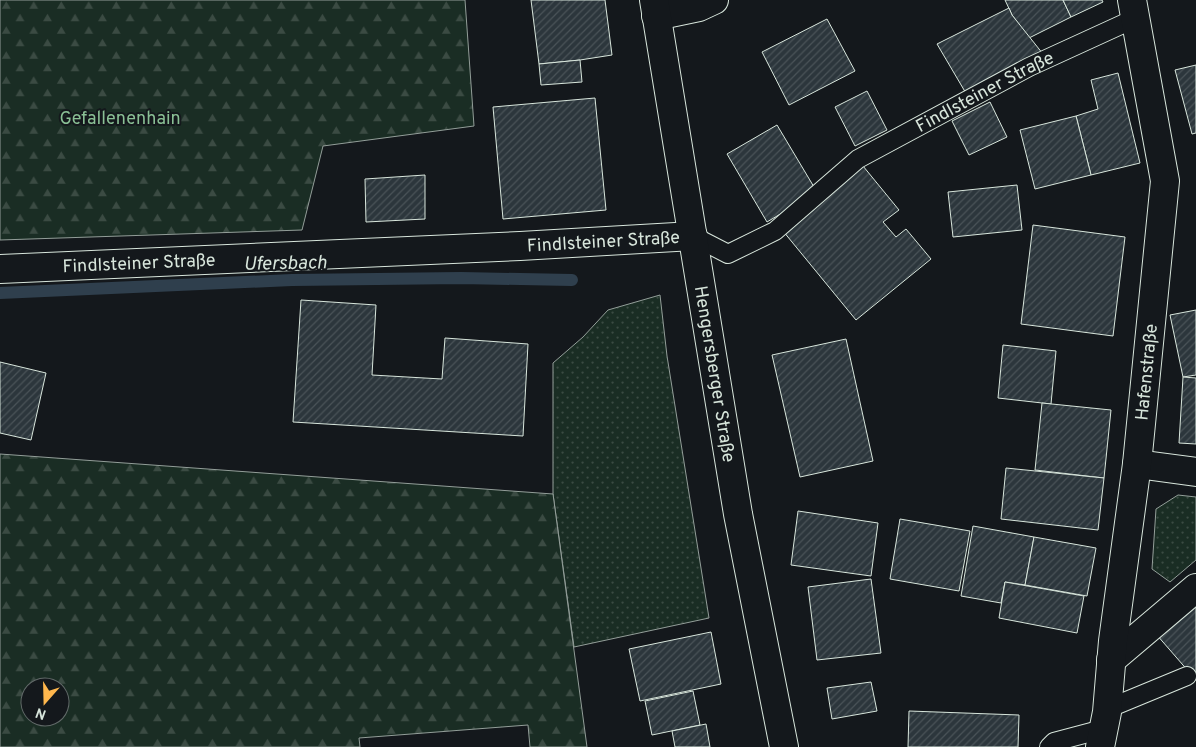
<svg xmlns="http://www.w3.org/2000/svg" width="1196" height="747" font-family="Overpass,sans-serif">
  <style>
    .grass { fill: url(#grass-dots); stroke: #939e99 }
    .forest { fill: url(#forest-firs); stroke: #939e99; fill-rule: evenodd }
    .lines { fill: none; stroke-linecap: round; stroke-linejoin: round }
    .stream { stroke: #2f3f4d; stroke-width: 12 }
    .building { fill: url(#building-hatch); stroke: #d8e6dc }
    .service-casing { stroke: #d8e6dc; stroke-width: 20 }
    .minor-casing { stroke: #d8e6dc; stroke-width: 30 }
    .secondary-casing { stroke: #d8e6dc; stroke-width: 30 }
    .service { stroke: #14181c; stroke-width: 18 }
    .minor { stroke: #14181c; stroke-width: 28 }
    .secondary { stroke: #14181c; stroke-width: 28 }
    .labels { text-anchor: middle; stroke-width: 4; stroke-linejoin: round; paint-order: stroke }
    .street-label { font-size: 18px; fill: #d8e6dc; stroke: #14181c }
    .park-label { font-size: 18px; fill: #8ac095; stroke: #14181c }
    .water-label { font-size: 19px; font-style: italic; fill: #d8e6dc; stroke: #14181c }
  </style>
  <defs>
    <pattern id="grass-dots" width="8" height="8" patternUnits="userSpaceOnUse" patternTransform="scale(1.25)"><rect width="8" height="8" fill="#1a2d24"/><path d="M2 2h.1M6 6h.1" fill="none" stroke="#3b4b43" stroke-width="1.8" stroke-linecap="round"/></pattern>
    <pattern id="forest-firs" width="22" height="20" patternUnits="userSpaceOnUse" patternTransform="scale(1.25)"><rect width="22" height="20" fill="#1a2d24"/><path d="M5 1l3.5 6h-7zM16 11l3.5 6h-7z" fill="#3b4b43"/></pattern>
    <pattern id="building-hatch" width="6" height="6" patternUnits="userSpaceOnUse" patternTransform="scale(1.25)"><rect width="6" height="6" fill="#2c363c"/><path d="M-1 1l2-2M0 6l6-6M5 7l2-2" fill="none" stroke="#4a5358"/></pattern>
  </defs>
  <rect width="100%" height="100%" fill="#14181c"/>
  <g class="grass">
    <path d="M660,295L667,356L709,618L574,647L553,494V363L583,337L608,310Z"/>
    <path d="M1178,495L1196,497V560L1170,582L1152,569L1156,509Z"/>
  </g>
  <g class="forest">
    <path d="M0,0H465L474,126L323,146L302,230L0,240Z"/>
    <path d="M0,454L553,494L587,747H530L528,725L359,738L360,747H0ZM30,687H60V717H30Z"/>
  </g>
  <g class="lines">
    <path class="stream" d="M0,293L292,280L461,278L572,280"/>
  </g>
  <g class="building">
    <path d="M531,0H605L612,55L580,60L539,64Z"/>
    <path d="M1005,0H1063L1071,17L1029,38L1012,15Z"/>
    <path d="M1063,0H1102L1103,2L1071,17Z"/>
    <path d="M1009,8L1012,15L1043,54L967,95L937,44Z"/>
    <path d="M827,19L855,71L789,105L762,52Z"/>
    <path d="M580,60L582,82L541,85L539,64Z"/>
    <path d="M1196,65V133L1192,134L1175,70Z"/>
    <path d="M1118,73L1140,163L1091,175L1076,116L1098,109L1091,80Z"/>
    <path d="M867,91L887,130L855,146L835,107Z"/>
    <path d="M595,98L606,210L503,219L493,107Z"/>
    <path d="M990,102L1007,137L969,155L952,121Z"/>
    <path d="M1076,116L1091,175L1035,189L1020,130Z"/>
    <path d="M777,125L817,192L767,222L727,154Z"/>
    <path d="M863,166L899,210L883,222L896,237L906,229L931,259L856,320L783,231Z"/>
    <path d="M425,175V219L366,222L365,179Z"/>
    <path d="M1017,185L1022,230L953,237L948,192Z"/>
    <path d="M1033,225L1125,237L1113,336L1021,324Z"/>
    <path d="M301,300L376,305L372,375L442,379L445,338L528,344L523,436L293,422Z"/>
    <path d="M1196,310V375L1183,377L1170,315Z"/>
    <path d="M846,339L873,461L800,477L772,355Z"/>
    <path d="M1003,345L1056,351L1051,404L998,398Z"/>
    <path d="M0,362L46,373L31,440L0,433Z"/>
    <path d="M1183,377L1196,378V444L1179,443Z"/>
    <path d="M1042,403L1111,410L1104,478L1035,470Z"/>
    <path d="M1006,468L1104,478L1098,530L1001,519Z"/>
    <path d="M798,511L878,523L871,576L791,565Z"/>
    <path d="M900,519L970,531L959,591L890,579Z"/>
    <path d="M973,526L1034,537L1025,585L1005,582L1001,603L961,596Z"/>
    <path d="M1034,537L1096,548L1087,596L1025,585Z"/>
    <path d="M871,579L881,653L817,660L808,587Z"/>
    <path d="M1005,582L1084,596L1077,633L999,618Z"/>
    <path d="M1196,599V680L1156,634Z"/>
    <path d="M711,632L721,684L640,701L629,649Z"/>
    <path d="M871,682L877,711L832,719L827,688Z"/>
    <path d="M693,691L700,725L652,735L645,701Z"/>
    <path d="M909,711L1019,715L1018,747H908Z"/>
    <path d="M706,724L710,747H675L672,731Z"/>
  </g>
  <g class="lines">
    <g class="service-casing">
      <g id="service">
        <path id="s1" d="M693,236L728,254L775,231L858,159L1029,67L1136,18"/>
        <path d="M1107,709L1187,676"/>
        <path d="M1049,747L1054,742L1103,729"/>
      </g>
    </g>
    <g class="minor-casing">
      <g id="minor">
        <path d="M656,16L699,7L714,0"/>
        <path id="s2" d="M0,269L520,246L693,236"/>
        <path d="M1137,464L1196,472"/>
        <path d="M1111,660L1196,588"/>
        <path id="s3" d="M1100,747L1107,712L1113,641L1137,464L1165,181L1132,0"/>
      </g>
    </g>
    <g class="secondary-casing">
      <g id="secondary">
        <path id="s4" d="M654,0L738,514L784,747"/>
      </g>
    </g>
    <use href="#service" class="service"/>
    <use href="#minor" class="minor"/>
    <use href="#secondary" class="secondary"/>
  </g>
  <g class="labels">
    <g class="street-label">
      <text dy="6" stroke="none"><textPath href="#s1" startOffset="345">Findlsteiner Straße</textPath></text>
      <text dy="6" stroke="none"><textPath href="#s2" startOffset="604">Findlsteiner Straße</textPath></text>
      <text dy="6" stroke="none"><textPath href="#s2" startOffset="139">Findlsteiner Straße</textPath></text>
      <text dy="6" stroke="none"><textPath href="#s3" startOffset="378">Hafenstraße</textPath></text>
      <text dy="6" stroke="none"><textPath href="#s4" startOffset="379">Hengersberger Straße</textPath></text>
    </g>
    <g class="park-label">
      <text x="120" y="124">Gefallenenhain</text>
    </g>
    <g class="water-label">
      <text transform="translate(285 262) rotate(-1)" y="7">Ufersbach</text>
    </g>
  </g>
  <g transform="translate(45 702) rotate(200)"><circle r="24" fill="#14181c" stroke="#626a69"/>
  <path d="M0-4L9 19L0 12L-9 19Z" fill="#ffb74d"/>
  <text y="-8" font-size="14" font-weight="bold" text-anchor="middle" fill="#d8e6dc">N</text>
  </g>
</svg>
